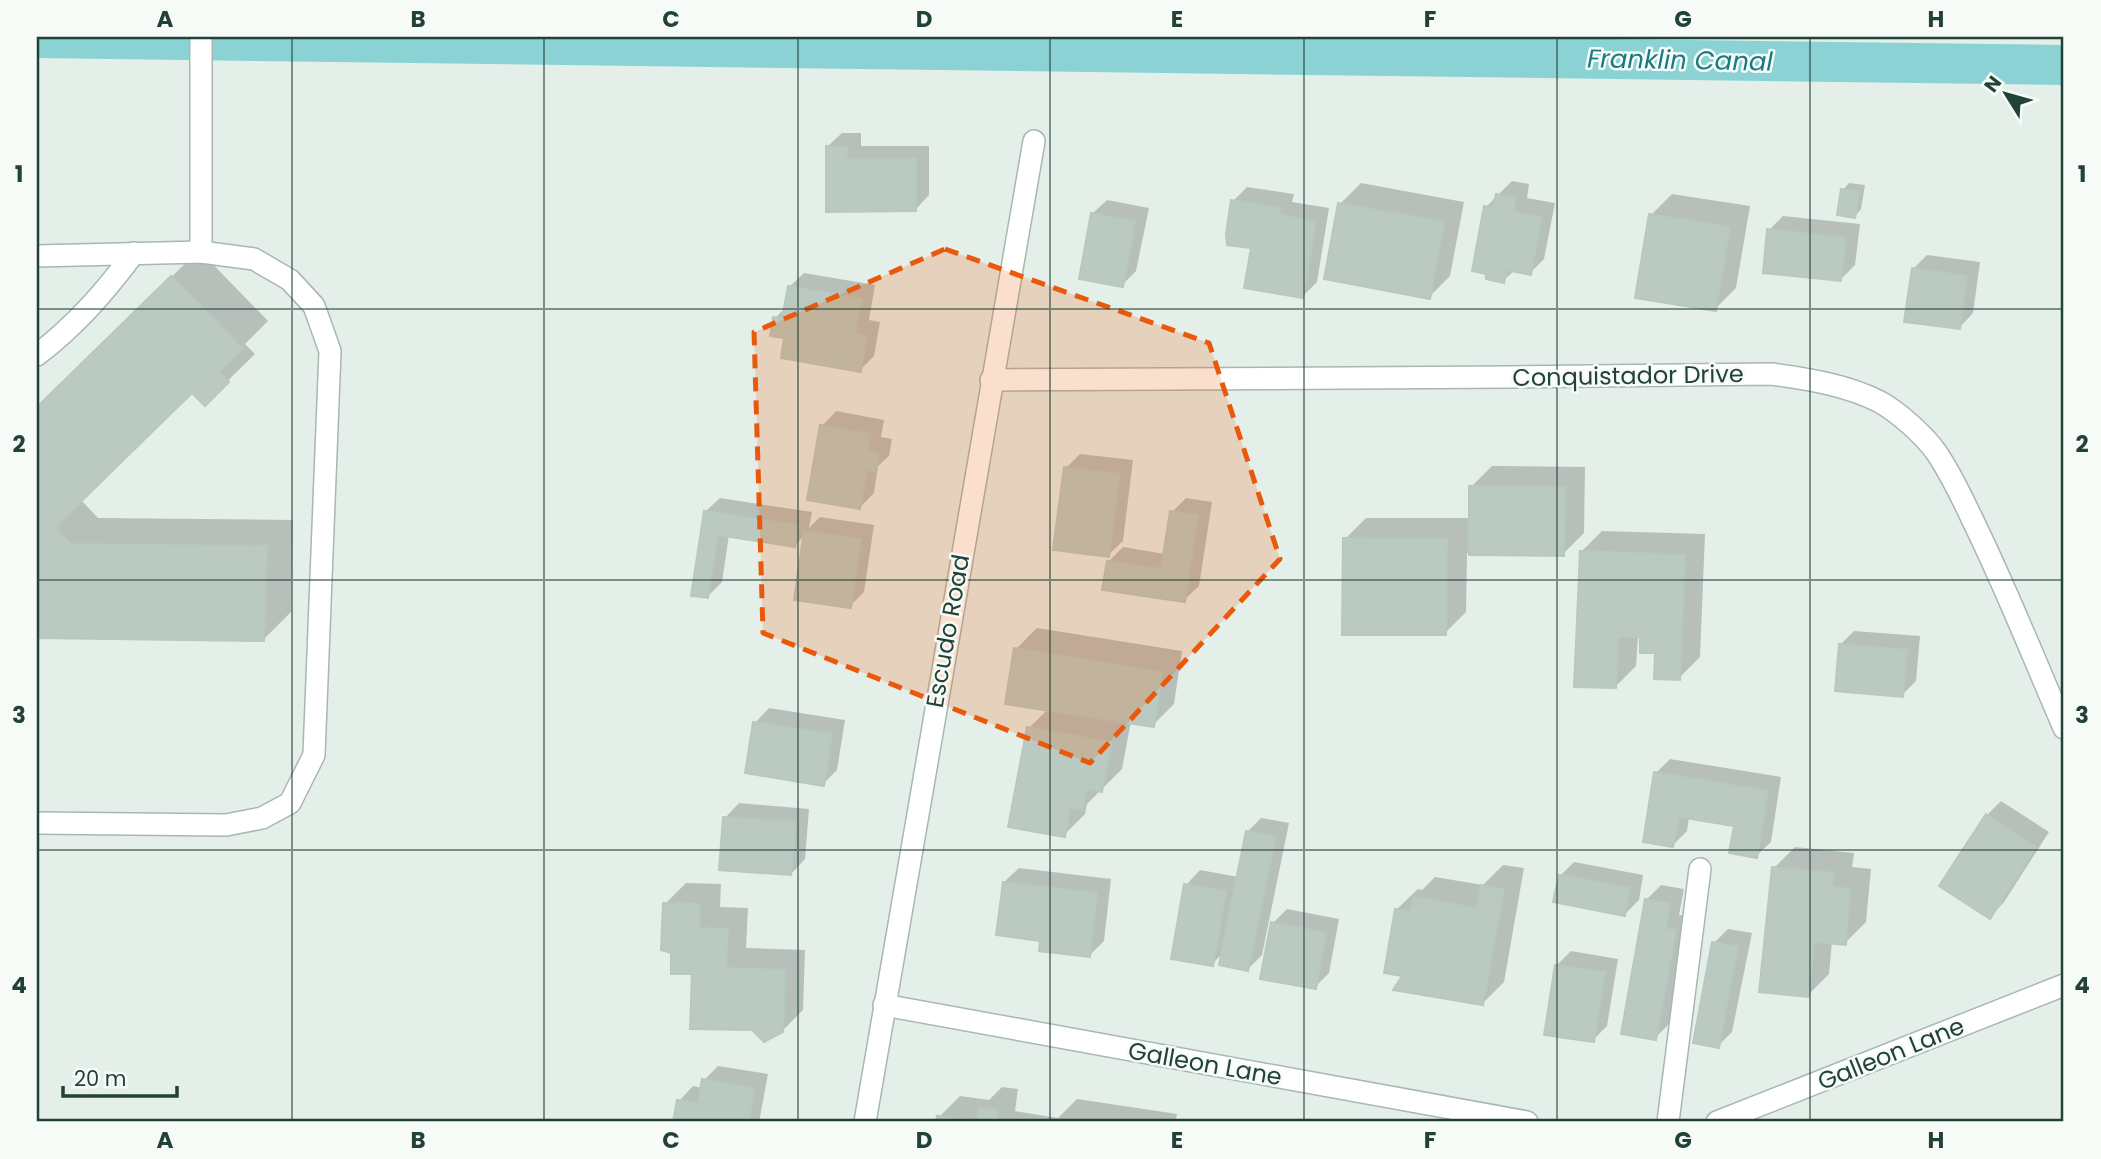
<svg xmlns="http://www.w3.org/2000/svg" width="2101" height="1159" font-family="Poppins,sans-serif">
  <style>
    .shadow { fill: #0003 }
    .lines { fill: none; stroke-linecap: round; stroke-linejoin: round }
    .canal { stroke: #8bd2d5; stroke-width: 40 }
    .building { fill: #bacac2; stroke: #b7c9bf; stroke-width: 2 }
    .minor-casing { stroke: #a7b8b0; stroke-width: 24 }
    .minor { stroke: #fff; stroke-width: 21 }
    .marked { fill: #e8590c; fill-opacity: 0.2; stroke: #e8590c; stroke-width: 5; stroke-dasharray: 14 9; stroke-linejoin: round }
    .grid { fill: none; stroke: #234236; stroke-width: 2; stroke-opacity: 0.55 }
    .labels { text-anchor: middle; stroke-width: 5; stroke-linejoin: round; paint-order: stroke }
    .street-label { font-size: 24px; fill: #234236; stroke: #f6fbf8 }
    .water-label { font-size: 26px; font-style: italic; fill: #197b81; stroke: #f6fbf8 }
    .neatline { fill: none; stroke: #234236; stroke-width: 2.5 }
    .grid-label { font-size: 23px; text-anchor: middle; font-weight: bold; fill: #234236 }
  </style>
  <rect width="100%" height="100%" fill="#e5efe9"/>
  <g class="shadow">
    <path d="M842,133H861V146H929V195L915,210L827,147Z"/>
    <path d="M1512,181L1529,184L1527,198L1555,203L1544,259L1530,273L1515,270L1503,281L1486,207Z"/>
    <path d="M1361,183L1464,202L1450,276L1429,297L1340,204Z"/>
    <path d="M1849,183L1865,185L1861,209L1855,216L1843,190Z"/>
    <path d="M1247,187L1294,194L1292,202L1329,208L1317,282L1303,296L1253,247L1233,201Z"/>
    <path d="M1672,194L1750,206L1736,288L1715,309L1651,215Z"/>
    <path d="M1107,200L1149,208L1136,271L1122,285L1092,214Z"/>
    <path d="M1783,216L1860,224L1855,265L1841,279L1769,230Z"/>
    <path d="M199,250L268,321L245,344L255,354L205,403L193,390L81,500L98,518L293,520L291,612L264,639L38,636L37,742V408Z"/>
    <path d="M1927,255L1980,262L1973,313L1959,328L1913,269Z"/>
    <path d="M804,273L875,285L869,320L880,322L874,356L860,370L786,337L775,318L786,307L789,287Z"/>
    <path d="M836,411L884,420L881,437L892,439L889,456L878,466L874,493L860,507L822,426Z"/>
    <path d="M1080,454L1133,460L1123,541L1108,555L1066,468Z"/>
    <path d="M1492,466L1585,467L1584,533L1563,554L1467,553L1466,612L1445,633L1345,539L1366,518H1471V487Z"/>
    <path d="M720,498L812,512L809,528L820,517L874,525L864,592L850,606L806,534L795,545L729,535L722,582L708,596L705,512Z"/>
    <path d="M1186,498L1212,502L1199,586L1184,600L1109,561L1123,547L1165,554L1172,512Z"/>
    <path d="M1602,531L1705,534L1700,657L1679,678L1642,636H1638L1636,666L1615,687L1581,552Z"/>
    <path d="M1037,628L1182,651L1174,704L1153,725L1131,721L1122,769L1087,804L1085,814L1064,835L1029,728L1048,709L1016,649Z"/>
    <path d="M1854,631L1920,636L1916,681L1902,695L1840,645Z"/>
    <path d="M769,708L845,720L837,770L823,784L755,723Z"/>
    <path d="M1670,759L1781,777L1771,842L1756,856L1736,825L1689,817L1687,831L1673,845L1656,773Z"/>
    <path d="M2001,801L2049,832L2004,902L1990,917L1987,815Z"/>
    <path d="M739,803L809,809L805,859L791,874L725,818Z"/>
    <path d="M1261,818L1289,823L1262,955L1248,969L1223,953L1212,964L1186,885L1200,870L1238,877L1247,832Z"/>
    <path d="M1795,847L1854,853L1852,867L1871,869L1866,922L1845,943L1832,942L1829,974L1808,995L1774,868Z"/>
    <path d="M1574,862L1643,875L1639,900L1625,914L1560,876Z"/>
    <path d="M1503,865L1524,868L1504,982L1483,1003L1405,974L1396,910L1418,889L1422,890L1435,877L1483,885Z"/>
    <path d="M1019,868L1111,879L1104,941L1089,956L1042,940L1004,882Z"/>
    <path d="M686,883L721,884L720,907L748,908L746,948L805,950L803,1010L782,1031L694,972L673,952L665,904Z"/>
    <path d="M1661,885L1684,889L1679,915L1689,916L1669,1024L1655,1038L1647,899Z"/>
    <path d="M1287,909L1339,919L1329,973L1315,987L1273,923Z"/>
    <path d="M1728,929L1752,933L1732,1032L1718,1046L1714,943Z"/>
    <path d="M1571,951L1618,959L1607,1026L1593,1040L1557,965Z"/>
    <path d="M718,1066L768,1074L759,1122H675L679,1101L693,1086L702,1088L704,1080Z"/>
    <path d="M1002,1087L1018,1089L1015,1111L1058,1118L1077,1099L1177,1114L1175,1122H938L939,1117L960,1096L989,1100Z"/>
  </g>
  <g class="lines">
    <path class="canal" d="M37,38L2064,65"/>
  </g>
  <g class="building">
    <path d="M826,146L847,147V159H916V211L826,212Z"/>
    <path d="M1841,189L1859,192L1855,218L1837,215Z"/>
    <path d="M1496,194L1516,198L1513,212L1542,217L1531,275L1507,270L1504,283L1486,279V274L1472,271L1484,206L1493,208Z"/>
    <path d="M1231,200L1280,208L1279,215L1316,221L1303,298L1244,288L1251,248L1227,245L1226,234Z"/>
    <path d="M1338,203L1444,222L1430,299L1324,279Z"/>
    <path d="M1091,213L1135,222L1123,287L1079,279Z"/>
    <path d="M1649,214L1730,227L1716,311L1635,298Z"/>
    <path d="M1767,229L1846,238L1841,281L1763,273Z"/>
    <path d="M1912,268L1967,276L1960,329L1904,322Z"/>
    <path d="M171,276L243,349L219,372L229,382L205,406L192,393L55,527L71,544L267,546L264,641L37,638V407Z"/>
    <path d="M788,286L862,299L855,334L867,336L861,372L781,358L784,338L770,336L773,317L782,319Z"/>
    <path d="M820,425L871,434L868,451L879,453L876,472L867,470L860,509L807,500Z"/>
    <path d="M1064,467L1120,474L1109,557L1053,550Z"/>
    <path d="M1469,486L1565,487L1564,556L1469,555Z"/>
    <path d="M704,511L799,525L795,547L718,535L708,598L691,596Z"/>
    <path d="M1170,511L1198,515L1185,602L1102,590L1107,561L1161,569Z"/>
    <path d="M804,531L861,539L851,608L794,600Z"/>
    <path d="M1343,538L1447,539L1446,635H1342Z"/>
    <path d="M1580,551L1685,555L1680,680L1654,679L1655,653H1640V637H1618L1616,688L1574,687Z"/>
    <path d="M1839,644L1907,650L1903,697L1835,691Z"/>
    <path d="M1014,648L1162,672L1154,727L1005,704Z"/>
    <path d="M753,722L832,734L824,786L745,773Z"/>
    <path d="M1027,727L1111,742L1102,792L1087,789L1083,810L1070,808L1065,837L1008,827Z"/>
    <path d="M1654,772L1768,791L1757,858L1729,853L1734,826L1679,817L1673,847L1643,842Z"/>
    <path d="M1986,814L2036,847L1990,919L1939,886Z"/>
    <path d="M723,817L796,822L791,875L719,870Z"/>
    <path d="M1246,831L1276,837L1248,971L1219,965Z"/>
    <path d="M1772,867L1834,873L1832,887L1850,889L1846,945L1814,942L1809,997L1759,992Z"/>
    <path d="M1559,875L1630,888L1625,916L1553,902Z"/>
    <path d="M1003,882L1097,893L1090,957L1039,951L1040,941L996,935Z"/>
    <path d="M1184,884L1226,891L1213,966L1171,959Z"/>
    <path d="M1481,885L1504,889L1483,1005L1393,990L1402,976L1384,973L1395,909L1410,912L1413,897L1476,908Z"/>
    <path d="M1645,899L1670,903L1666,929L1676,930L1656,1040L1621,1034Z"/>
    <path d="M663,903L700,904L699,928L728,929L726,968L785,970L783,1032L764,1042L752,1030L690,1029L692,974H671V953L661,950Z"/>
    <path d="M1271,922L1326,933L1316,989L1260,979Z"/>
    <path d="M1712,942L1738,947L1719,1048L1693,1043Z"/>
    <path d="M1555,965L1605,972L1594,1042L1544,1035Z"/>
    <path d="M702,1079L754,1088L749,1122H673L677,1100L698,1103Z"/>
    <path d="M979,1107L998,1110L997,1122H936L937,1116L977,1122Z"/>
  </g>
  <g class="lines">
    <g class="minor-casing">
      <g id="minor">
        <path d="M201,252V37"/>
        <path d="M37,256L201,252L254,259L290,280L314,306L330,351L314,755L290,803L262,818L226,825L37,823"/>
        <path d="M37,355C76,325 104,293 134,253"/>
        <path d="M991,380L1511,377L1772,374C1808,379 1847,385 1880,402C1898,412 1924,435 1936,452C1952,475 1964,502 1976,527C2008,593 2035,661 2064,728"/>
        <path d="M884,1005L1527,1122"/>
        <path d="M865,1122L1034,141"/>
        <path d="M1668,1122L1700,869"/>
        <path d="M1717,1122L2064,985"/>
      </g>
    </g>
    <use href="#minor" class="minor"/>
  </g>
  <path class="marked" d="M945,249L1209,343L1280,559L1090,763L763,633L754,332Z"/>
  <path class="grid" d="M292,37V1122M544,37V1122M798,37V1122M1050,37V1122M1304,37V1122M1557,37V1122M1810,37V1122M37,309H2064M37,580H2064M37,850H2064"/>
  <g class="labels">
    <g class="street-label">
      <text transform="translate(1628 376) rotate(-1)" y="8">Conquistador Drive</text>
      <text transform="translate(948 631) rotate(-80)" y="8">Escudo Road</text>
      <text transform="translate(1891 1054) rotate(-22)" y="8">Galleon Lane</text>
      <text transform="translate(1205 1064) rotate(10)" y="8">Galleon Lane</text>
    </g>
    <g class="water-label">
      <text transform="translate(1680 60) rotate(1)" y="9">Franklin Canal</text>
    </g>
  </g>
  <rect width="2101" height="1159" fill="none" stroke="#f6fbf8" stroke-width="77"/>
  <g transform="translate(2006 94) rotate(307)" stroke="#f6fbf8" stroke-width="5" paint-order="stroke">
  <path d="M0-5L12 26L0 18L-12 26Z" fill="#234236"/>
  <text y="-10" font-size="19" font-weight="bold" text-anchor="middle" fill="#234236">N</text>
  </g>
  <path d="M63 1086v10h114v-10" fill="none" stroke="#234236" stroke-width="3.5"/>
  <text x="74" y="1086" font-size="21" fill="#234236" stroke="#f6fbf8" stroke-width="5" paint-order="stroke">20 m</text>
  <rect x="38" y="38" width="2024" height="1082" class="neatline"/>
  <g class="grid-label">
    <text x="165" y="27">A</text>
    <text x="418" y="27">B</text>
    <text x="671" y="27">C</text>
    <text x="924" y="27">D</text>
    <text x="1177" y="27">E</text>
    <text x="1430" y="27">F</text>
    <text x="1683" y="27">G</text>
    <text x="1936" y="27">H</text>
    <text x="19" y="182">1</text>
    <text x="2082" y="182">1</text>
    <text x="19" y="452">2</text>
    <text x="2082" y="452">2</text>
    <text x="19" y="723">3</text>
    <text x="2082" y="723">3</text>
    <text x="19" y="993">4</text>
    <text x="2082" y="993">4</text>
    <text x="165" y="1148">A</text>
    <text x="418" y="1148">B</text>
    <text x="671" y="1148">C</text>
    <text x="924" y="1148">D</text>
    <text x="1177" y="1148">E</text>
    <text x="1430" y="1148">F</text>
    <text x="1683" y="1148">G</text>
    <text x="1936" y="1148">H</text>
  </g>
</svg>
